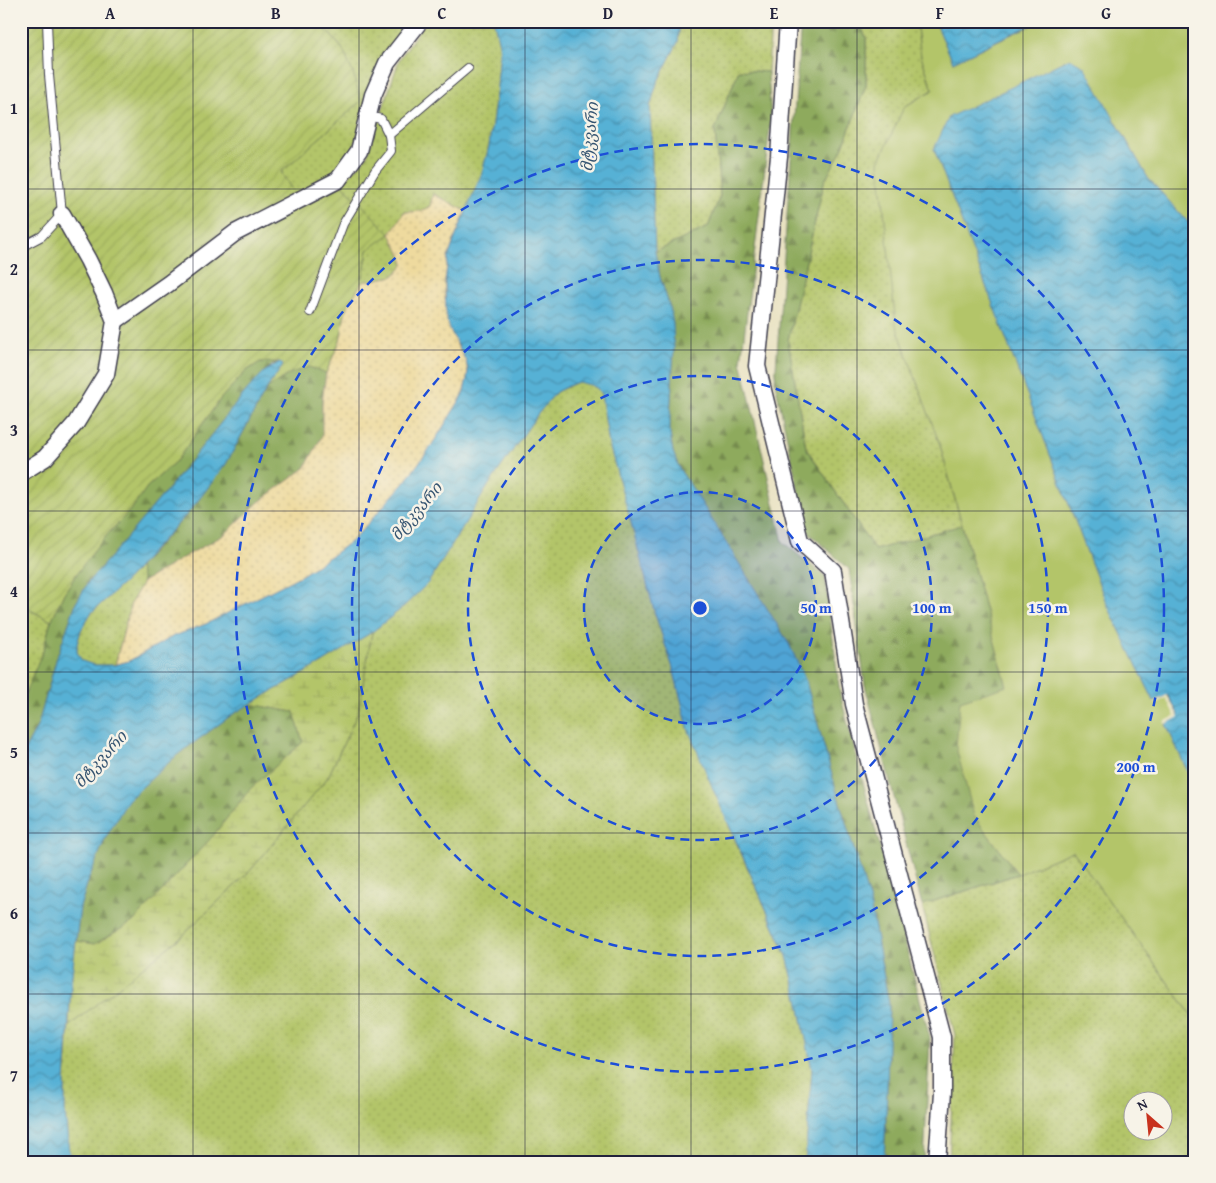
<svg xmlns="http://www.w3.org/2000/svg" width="1216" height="1183" font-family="'Gentium Book Plus','Noto Serif Georgian',serif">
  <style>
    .grass { fill: url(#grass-dots); stroke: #6a7452; fill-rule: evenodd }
    .forest { fill: url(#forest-firs); stroke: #58664c }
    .wetland { fill: url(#wetland-marsh); stroke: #6a7452 }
    .sand { fill: url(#sand-dots); stroke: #887e6c }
    .park { fill: #b3c569; stroke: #6a7452 }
    .garden { fill: url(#garden-furrows); stroke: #6a7452 }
    .water { fill: url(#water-waves); stroke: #3c6a88 }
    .pier { fill: #e9e2c1 }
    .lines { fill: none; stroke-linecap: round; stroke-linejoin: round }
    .service-casing { stroke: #403f4f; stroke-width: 10 }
    .minor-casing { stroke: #403f4f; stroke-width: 19 }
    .service { stroke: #fff; stroke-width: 8 }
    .minor { stroke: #fff; stroke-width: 16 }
    .grid { fill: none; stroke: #22223b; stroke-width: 1; stroke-opacity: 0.55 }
    .ring { fill: none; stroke: #1d4ed8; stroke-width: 2.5; stroke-dasharray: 9 6 }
    .labels { text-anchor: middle; stroke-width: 5; stroke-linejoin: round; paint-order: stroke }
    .water-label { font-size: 16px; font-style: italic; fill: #355471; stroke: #f7f3e8 }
    .centre { fill: #1d4ed8; stroke: #f7f3e8; stroke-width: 2.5 }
    .ring-label { font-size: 15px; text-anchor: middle; font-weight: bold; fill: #1d4ed8; stroke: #f7f3e8; stroke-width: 5; stroke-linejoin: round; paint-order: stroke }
    .neatline { fill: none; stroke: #22223b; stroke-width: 2 }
    .grid-label { font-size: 16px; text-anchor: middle; font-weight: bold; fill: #22223b }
  </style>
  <defs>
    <pattern id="grass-dots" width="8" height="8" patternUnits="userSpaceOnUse" patternTransform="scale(1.25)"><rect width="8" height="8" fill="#b3c569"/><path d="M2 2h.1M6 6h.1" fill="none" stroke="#9aa95c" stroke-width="1.8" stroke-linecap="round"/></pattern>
    <pattern id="forest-firs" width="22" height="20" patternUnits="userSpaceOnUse" patternTransform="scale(1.25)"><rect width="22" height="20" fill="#8eaa5d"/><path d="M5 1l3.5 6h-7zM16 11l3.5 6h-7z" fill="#748a4e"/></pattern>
    <pattern id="wetland-marsh" width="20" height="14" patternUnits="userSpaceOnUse" patternTransform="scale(1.25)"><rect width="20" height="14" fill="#b3c569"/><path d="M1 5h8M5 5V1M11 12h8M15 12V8" fill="none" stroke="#9aa95c"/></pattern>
    <pattern id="sand-dots" width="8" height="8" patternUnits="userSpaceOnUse" patternTransform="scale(1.25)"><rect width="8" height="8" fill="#eeda9e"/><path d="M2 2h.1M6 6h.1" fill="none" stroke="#ccbb89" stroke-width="1.8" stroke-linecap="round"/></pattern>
    <pattern id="garden-furrows" width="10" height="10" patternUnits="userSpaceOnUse" patternTransform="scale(1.25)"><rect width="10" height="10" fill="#b3c569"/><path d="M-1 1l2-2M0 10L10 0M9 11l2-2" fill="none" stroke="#9aa95c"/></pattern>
    <pattern id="water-waves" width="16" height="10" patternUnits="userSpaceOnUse" patternTransform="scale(1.25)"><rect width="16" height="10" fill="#57b1d5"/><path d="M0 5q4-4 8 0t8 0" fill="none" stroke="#4890ae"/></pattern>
  </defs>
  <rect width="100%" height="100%" fill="#f7f3e8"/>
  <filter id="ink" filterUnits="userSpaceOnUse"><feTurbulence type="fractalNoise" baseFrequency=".02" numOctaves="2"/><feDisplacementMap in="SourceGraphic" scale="10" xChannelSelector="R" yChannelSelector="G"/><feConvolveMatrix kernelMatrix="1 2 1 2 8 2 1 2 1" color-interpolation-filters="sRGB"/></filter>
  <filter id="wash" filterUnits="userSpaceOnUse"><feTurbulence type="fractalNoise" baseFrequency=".0096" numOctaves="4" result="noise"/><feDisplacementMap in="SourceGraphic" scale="20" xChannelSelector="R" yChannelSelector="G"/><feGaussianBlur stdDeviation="1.12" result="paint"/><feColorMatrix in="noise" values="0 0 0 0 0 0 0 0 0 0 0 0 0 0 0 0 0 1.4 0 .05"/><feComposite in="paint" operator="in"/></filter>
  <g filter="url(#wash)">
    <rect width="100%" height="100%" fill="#e9e2c1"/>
    <g class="grass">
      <path d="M318,21H415L386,57L372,77L355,145L332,178L296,197L281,172L361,101L342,48Z"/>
      <path d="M425,21H494L500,49L499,62L497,87L489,146L482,173L466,211L433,194L430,206L422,211L404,212L401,255L404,264L394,276L362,282L368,250L342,184L367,156L399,60Z"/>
      <path d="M680,21H771L768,72L739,70L715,130L720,196L708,227L655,252L650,107L657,83L678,42Z"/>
      <path d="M859,21H916L921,56L933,90L904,107L940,445L962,525L875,550L806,448L788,340L824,182L842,149L866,85V38Z"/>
      <path d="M578,382C588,384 595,385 601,394L609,444L633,530L655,614L673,668L689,731L735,840L787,956L798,999L812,1069L805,1162H70L65,1113V1082L69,1026L182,936L250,871L328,777L358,712L372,632L401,609L428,583L488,486L537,415L556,392Z"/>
      <path d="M139,567L143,582L131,603L115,665H94L82,661L77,652V644L81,630L91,613L128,579Z"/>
      <path d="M21,605L51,621L43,651L21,703Z"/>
      <path d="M1073,851L1195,1020V1162H949L955,1035L922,905L1018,874ZM1134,1100H1164V1130H1134Z"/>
    </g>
    <g class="forest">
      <path d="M801,21H859L866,38V85L842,149L824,182L788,340L806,448L875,550L962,525L1007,686L974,816L1018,874L922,905L865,685L849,569L807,531L775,382Z"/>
      <path d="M739,70L768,72L771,119L741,361L783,542L825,577L840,694L930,1038L924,1162H884L887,1090L889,1004L870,902L839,800L806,682L789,644L691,486L680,470L673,452L670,434V417L674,348L670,308L660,277L655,252L708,227L720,196L715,130Z"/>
      <path d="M260,362L278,363L272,365L247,390L169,488L112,555L89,581L76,603L57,657L38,725L21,757V703L43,651L51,621L64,593L83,565L106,536L133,507L147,487L177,460L221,398L246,371Z"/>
      <path d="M309,367L326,373L322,402L323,436L305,468L259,502L224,535L184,557L143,582L139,567L190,511L226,464L267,388L291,373Z"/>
      <path d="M250,704L294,712L303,742L250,789L212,837L133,922L95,944L76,941L80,907L89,878L105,839L128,799L177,755L233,714Z"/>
    </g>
    <path class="wetland" d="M372,632L358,712L328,777L250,871L182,936L69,1026L71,983L76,941L95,944L133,922L212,837L250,789L303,742L294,712L250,704L322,663Z"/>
    <path class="sand" d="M433,194L466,211L455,238L448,258L445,282V299L457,345L466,361L468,371L467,379L463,395L457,405L430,448L404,483L354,539L334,554L302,575L228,613L206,624L172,637L129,661L115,665L131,603L143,582L184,557L224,535L259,502L305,468L322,436V402L326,373L340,340L346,308L362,282L394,276L404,264L401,255L390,234L404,212L422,211L430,206Z"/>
    <path class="park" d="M916,21H935L953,62L1001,39L1041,21H1195V230L1148,178L1119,127L1070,58L1018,84L934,149L1106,602L1154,701L1167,694L1179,717L1166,724L1195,788V1020L1073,851L1018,874L974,816L956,747L960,701L1007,686L940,445L896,325L879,162L904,107L933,90L921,56Z"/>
    <path class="garden" d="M21,21H318L342,48L353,73L361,101L281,172L299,201L338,180L390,234L368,250L362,282L346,308L340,340L326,373L309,367L291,373L267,388L282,367L280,362H260L246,371L221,398L177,460L147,487L133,507L106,536L83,565L64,593L51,621L21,605V276L24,246L21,245Z"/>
    <g class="water">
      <path d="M494,21H680L678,42L657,83L650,107L655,252L660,277L670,308L673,323L674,348L670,417V434L673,452L680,470L691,486L789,644L806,682L839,800L870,902L889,1004L887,1090L884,1162H805L812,1069L798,999L787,956L713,789L689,731L673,668L655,614L633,530L609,444L601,394L597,388L591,385L578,382L568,386L556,392L537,415L488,486L428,583L401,609L372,632L322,663L283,685L233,714L177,755L128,800L105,839L89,878L80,907L71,983L65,1082V1113L70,1162H21V757L38,725L57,657L76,603L89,581L112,555L169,488L247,390L264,372L278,363L280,362L283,365L282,367L267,388L226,464L190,511L154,549L128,579L91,613L81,630L77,644V652L82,661L94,665H115L129,661L172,637L206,624L302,575L334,554L354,539L404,483L430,448L457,405L463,395L467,379L468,371L466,361L449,328L446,316L445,282L448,258L455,238L482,173L489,146L497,87L499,62L500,49Z"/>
      <path d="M935,21H1041L1000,39L953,62Z"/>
      <path d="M1070,58L1084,66L1148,178L1195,230V788L1166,724L1179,716L1168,695L1154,701L1106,602L934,149L949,117L1018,84Z"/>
    </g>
    <path class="pier" d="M1167,695L1179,717L1166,724L1164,722L1175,716L1166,698L1155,704L1154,702Z"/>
  </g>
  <g filter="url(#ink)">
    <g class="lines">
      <g class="service-casing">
        <g id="service">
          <path d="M389,135L468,68"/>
          <path d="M21,247L42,236L62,214L49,75L47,21"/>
          <path d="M310,312L343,224L375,171L391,151L389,135L381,119L368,116"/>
        </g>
      </g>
      <g class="minor-casing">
        <g id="minor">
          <path d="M788,21L779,157L757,366L800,541L833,571L854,704L942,1037V1093L937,1162"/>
          <path d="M115,321L168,284L235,233L338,180L359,151L373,95L387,63L420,21"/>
          <path d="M21,473L45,458L76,423L106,374L115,321L104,293L88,260L62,214"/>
        </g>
      </g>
      <use href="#service" class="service"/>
      <use href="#minor" class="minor"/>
    </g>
  </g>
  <path class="grid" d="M193,21V1162M359,21V1162M525,21V1162M691,21V1162M857,21V1162M1023,21V1162M21,189H1195M21,350H1195M21,511H1195M21,672H1195M21,833H1195M21,994H1195"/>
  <circle cx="700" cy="608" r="116" fill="#1d4ed8" fill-opacity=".12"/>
  <g class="ring">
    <circle cx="700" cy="608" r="116"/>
    <circle cx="700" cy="608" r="232"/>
    <circle cx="700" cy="608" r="348"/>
    <circle cx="700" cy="608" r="464"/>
  </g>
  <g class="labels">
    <g class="water-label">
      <text transform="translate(589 137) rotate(-85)" y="6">მტკვარი</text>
      <text transform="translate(416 511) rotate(-50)" y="6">მტკვარი</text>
      <text transform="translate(100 759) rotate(-48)" y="6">მტკვარი</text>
    </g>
  </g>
  <circle cx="700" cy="608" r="8" class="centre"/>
  <g class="ring-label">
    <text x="816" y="613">50 m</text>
    <text x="932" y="613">100 m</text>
    <text x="1048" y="613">150 m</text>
    <text x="1136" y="772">200 m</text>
  </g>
  <rect width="1216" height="1183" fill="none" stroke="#f7f3e8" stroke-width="55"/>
  <g transform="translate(1148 1116) rotate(333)"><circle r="24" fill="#f7f3e8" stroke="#a29fa3"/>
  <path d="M0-4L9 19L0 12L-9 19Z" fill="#c8321e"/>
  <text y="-8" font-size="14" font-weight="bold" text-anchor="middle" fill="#22223b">N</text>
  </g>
  <rect x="28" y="28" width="1160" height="1128" class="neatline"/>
  <g class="grid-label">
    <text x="110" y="19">A</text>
    <text x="276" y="19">B</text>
    <text x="442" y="19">C</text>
    <text x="608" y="19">D</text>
    <text x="774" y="19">E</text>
    <text x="940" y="19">F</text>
    <text x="1106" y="19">G</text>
    <text x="14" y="114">1</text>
    <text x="14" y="275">2</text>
    <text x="14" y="436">3</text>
    <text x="14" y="597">4</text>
    <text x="14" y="758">5</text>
    <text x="14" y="919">6</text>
    <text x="14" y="1081">7</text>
  </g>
</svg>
